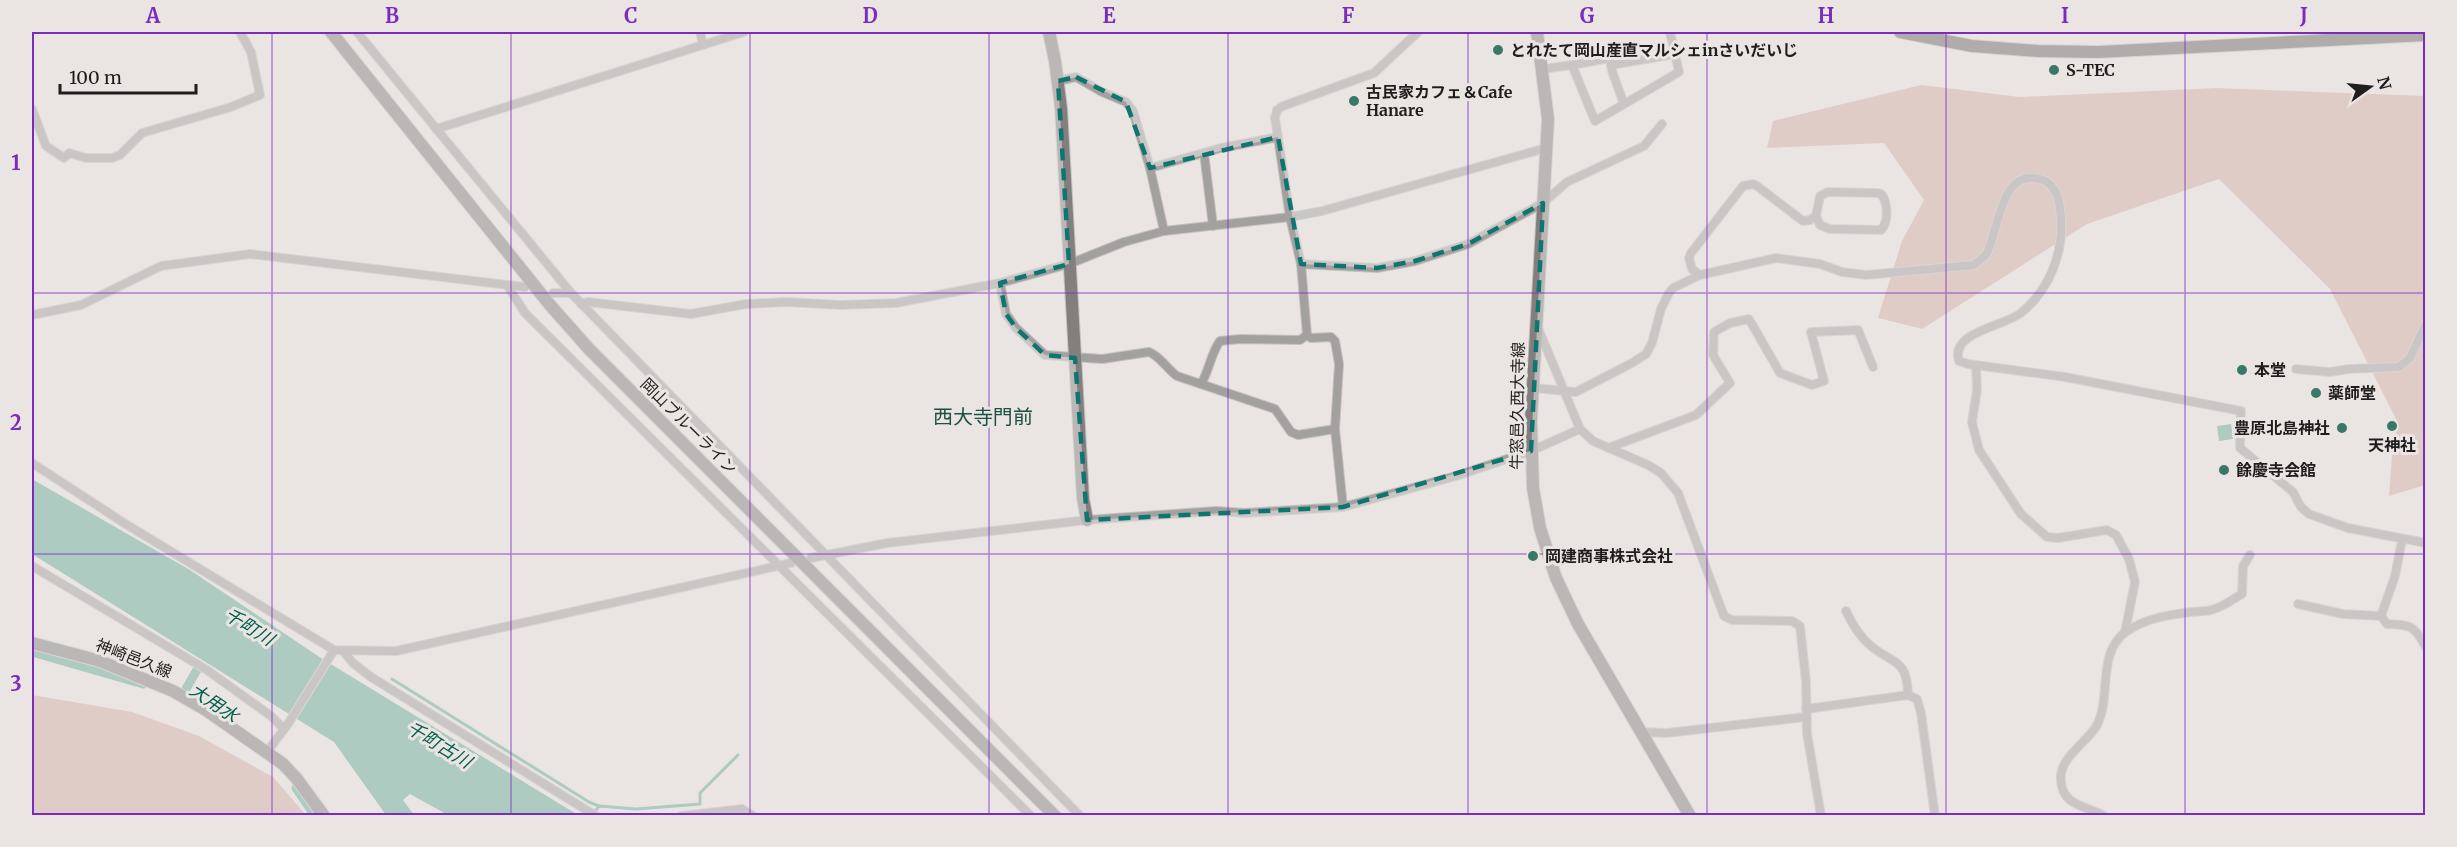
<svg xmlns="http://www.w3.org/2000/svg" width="2457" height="847" font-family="Merriweather,'Noto Sans JP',serif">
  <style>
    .green { fill: #d4aea3 }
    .water { fill: #66aa97 }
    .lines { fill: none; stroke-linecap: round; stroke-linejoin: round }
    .stream { stroke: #66aa97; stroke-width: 3 }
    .canal { stroke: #66aa97; stroke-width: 9 }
    .street-casing { stroke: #c5c1bf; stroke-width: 10 }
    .secondary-casing { stroke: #c5c1bf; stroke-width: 14 }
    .primary-casing { stroke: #c5c1bf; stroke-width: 14 }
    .street { stroke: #a3a1a0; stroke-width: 8 }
    .secondary { stroke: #827f7e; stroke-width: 12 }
    .primary { stroke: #6b6766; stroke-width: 12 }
    .marked { fill: none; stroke: #0f766e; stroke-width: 4.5; stroke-dasharray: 12 8; stroke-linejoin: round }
    .grid { fill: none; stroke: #7b2cbf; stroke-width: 1.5; stroke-opacity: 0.55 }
    .poi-dot { fill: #377868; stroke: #eae5e3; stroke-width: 2 }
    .labels { text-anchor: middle; stroke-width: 6; stroke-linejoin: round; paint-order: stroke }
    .poi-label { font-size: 16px; font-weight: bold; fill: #1f1d1d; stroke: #eae5e3; text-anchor: start }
    .street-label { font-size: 16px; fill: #1f1d1d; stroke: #eae5e3 }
    .water-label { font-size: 18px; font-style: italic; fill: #00604e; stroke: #eae5e3 }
    .quarter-label { font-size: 20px; fill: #1b5043; stroke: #eae5e3 }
    .neatline { fill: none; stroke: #7b2cbf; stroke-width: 2 }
    .grid-label { font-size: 20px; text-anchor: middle; font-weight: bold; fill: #7b2cbf }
  </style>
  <rect width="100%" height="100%" fill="#eae5e3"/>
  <g class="green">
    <path d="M1921,85L2020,97L2217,88L2425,96V485L2389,496L2392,455L2398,423L2330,289L2219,179L2087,224L1922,329L1878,318L1902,241L1924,200L1884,143L1767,148L1773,121Z"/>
    <path d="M32,695L132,712L199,736L273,777L306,815H32Z"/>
  </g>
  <g class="water">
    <path d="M2231,424L2233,439L2219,441L2217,426Z"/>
    <path d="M32,479L190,570L321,658L578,815H448L410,794L403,800L414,815H386L334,742L32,554Z"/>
  </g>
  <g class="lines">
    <g class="stream">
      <path d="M392,679L589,802L599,806"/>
      <path d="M595,812L599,806L636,809L700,804V793L738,755"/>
    </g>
    <g class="canal">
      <path d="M32,652L143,684"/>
      <path d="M186,689L198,668"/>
      <path d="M296,788L315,816"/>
    </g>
    <g class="street-casing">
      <g id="street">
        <path d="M357,32L571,293L1080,816"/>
        <path d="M700,32L703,45"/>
        <path d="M1572,65L1610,58L1612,71L1624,104"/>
        <path d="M1611,65L1675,54"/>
        <path d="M1543,69L1572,65L1595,121L1679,72L1670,32"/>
        <path d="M1058,81L1076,77L1102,92L1126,102L1133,111L1150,168L1164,231"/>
        <path d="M32,109L46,146L64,158L69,153L86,158H112L120,155L142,133L231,107L260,95L251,52L240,32"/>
        <path d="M436,129L744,32"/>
        <path d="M1204,153L1213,226"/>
        <path d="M1150,168L1221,148L1278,137"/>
        <path d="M1301,264L1377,268L1415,261L1468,244L1543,203L1567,182L1644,146L1662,124"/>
        <path d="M1700,275L1692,269L1689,258L1691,253L1743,186L1753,184L1757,186L1803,221L1810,220L1816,216L1820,225L1830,229L1881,230C1889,222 1888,202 1881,194L1877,193L1828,192L1820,196L1816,216"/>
        <path d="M1000,283L1006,314L1016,328L1045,355L1102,359L1149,352C1160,356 1167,369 1177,376L1275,409L1291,432L1298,435L1335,429"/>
        <path d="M507,285L525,313L1031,816"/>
        <path d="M553,293H571"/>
        <path d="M581,304L588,302L691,314L746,304L787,302L841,305L896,303L1000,283L1069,264L1124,242L1164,231L1290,217L1322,211L1546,148"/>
        <path d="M32,315L81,305L161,266L250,254L525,287"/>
        <path d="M1538,328L1580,429L1593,441L1648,465L1661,473L1678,493L1724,616L1732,620L1792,621L1800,626L1806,682L1807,733L1821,816"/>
        <path d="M1976,365L1977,390L1972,422L1979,450L2021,514L2047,537L2058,538L2107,530L2116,535L2129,559L2135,582L2125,632"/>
        <path d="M2296,369L2330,372L2348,369L2399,367L2410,358L2426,324"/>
        <path d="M1201,384C1210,369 1210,355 1220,341L1240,339L1300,340L1307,335"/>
        <path d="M1533,388L1576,392L1632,363L1646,354L1652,343L1661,309L1669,293L1673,288L1700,275L1776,258L1820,264L1842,272L1866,275L1974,265C1978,261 1984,258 1987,253C1997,233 2001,178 2030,178C2036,178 2042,179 2047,182C2059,191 2060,205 2061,219C2063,255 2049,290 2021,313C2005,326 1949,332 1959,361L1968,364L2065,377L2241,411L2240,448L2293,492L2301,507L2309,514L2348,528L2426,543"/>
        <path d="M1608,448L1696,415L1730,383L1713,355L1714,332L1730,323L1749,319L1780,373L1812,385L1824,381L1811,332L1858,330L1873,367"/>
        <path d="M32,463L124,523L334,650L396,651L791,563"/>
        <path d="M1343,507L1335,429L1339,364L1335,341L1331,337L1311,338L1307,335L1301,264L1290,217L1275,118L1277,110L1283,106L1374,73L1418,32"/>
        <path d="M811,558L887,543L1087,520L1216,511L1245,513L1343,507L1456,476L1531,451L1580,429"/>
        <path d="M32,566L207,670L271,716L284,729"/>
        <path d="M2298,604L2343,614L2381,616L2395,576L2402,540"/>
        <path d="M2381,616L2387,624C2411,625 2414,625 2426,647"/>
        <path d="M343,651L353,663L371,677L596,816"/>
        <path d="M1908,695L1917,699L1921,713L1935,816"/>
        <path d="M1806,709L1908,695C1907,658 1894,665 1871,646C1860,637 1852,624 1846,611"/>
        <path d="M1641,732L1667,733L1805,717"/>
        <path d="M266,753L288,724L334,650"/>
        <path d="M681,816L742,809L753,816"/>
        <path d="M2104,816C2086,805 2063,807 2061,781C2058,758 2087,743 2097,725C2112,696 2096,652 2127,631C2147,618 2168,615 2191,612C2198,611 2207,612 2214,609C2224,606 2233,599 2242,594L2243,566L2250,555"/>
      </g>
    </g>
    <g class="secondary-casing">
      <g id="secondary">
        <path d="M331,32L550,305L589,349L1055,816"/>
        <path d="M1049,32L1055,61L1061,108L1083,499L1087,520"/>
        <path d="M1537,32L1548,119L1531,421L1533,488L1540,528L1556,578L1578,624L1690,816"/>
        <path d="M32,643L100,661L173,691L206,710L283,764L297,779L324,816"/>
      </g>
    </g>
    <g class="primary-casing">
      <path id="primary" d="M1900,32L1972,46L2038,51L2098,52L2426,35"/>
    </g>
    <use href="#street" class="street"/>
    <use href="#secondary" class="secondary"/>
    <use href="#primary" class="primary"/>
  </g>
  <path d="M0 0H2457V847H0ZM1076,77L1126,102L1150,168L1278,137L1301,264L1377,268L1415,261L1468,244L1543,203L1531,451L1343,507L1087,520L1075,358L1045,355L1016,328L1006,314L1000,283L1069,264L1058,81Z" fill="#eae5e3" fill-opacity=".55" fill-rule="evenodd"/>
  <path class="marked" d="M1076,77L1126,102L1150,168L1278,137L1301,264L1377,268L1415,261L1468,244L1543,203L1531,451L1343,507L1087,520L1075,358L1045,355L1016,328L1006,314L1000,283L1069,264L1058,81Z"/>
  <path class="grid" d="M272,32V816M511,32V816M750,32V816M989,32V816M1228,32V816M1468,32V816M1707,32V816M1946,32V816M2185,32V816M32,293H2426M32,554H2426"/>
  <g class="poi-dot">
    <circle cx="1498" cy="50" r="6"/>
    <circle cx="2054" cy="70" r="6"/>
    <circle cx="1354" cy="101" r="6"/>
    <circle cx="2242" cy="370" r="6"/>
    <circle cx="2316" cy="393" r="6"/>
    <circle cx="2392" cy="426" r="6"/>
    <circle cx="2342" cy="428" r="6"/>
    <circle cx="2224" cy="470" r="6"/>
    <circle cx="1533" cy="556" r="6"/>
  </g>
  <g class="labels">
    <g class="poi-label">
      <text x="1510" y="56">とれたて岡山産直マルシェinさいだいじ</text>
      <text x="2066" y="76">S-TEC</text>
      <text x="1366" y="98">古民家カフェ＆Cafe<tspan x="1366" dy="18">Hanare</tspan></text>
      <text x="2254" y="376">本堂</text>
      <text x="2328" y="399">薬師堂</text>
      <text x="2330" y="434" text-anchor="end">豊原北島神社</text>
      <text x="2392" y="451" text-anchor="middle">天神社</text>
      <text x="2236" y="476">餘慶寺会館</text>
      <text x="1545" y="562">岡建商事株式会社</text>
    </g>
    <g class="street-label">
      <text transform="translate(1517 406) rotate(-89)" y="6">牛窓邑久西大寺線</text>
      <text transform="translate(689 426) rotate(45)" y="6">岡山ブルーライン</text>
      <text transform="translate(134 658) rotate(21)" y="6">神崎邑久線</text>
    </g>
    <g class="water-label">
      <text transform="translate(249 627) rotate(32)" y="6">千町川</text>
      <text transform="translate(214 703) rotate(34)" y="6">大用水</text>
      <text transform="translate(439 745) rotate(31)" y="6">千町古川</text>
    </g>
    <g class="quarter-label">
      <text x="983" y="424">西大寺門前</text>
    </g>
  </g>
  <rect width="2457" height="847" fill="none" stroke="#eae5e3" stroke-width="66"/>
  <g transform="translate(2370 87) rotate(75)" stroke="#eae5e3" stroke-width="4.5" paint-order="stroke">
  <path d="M0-4.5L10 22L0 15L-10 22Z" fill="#1f1d1d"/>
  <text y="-9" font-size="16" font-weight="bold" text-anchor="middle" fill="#1f1d1d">N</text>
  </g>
  <path d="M60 84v9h136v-9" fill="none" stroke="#1f1d1d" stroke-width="3"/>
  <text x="69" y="84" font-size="18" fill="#1f1d1d" stroke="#eae5e3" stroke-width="4.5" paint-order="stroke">100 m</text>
  <rect x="33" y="33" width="2391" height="781" class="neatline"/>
  <g class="grid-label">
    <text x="153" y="23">A</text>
    <text x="392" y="23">B</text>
    <text x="631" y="23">C</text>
    <text x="870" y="23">D</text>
    <text x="1109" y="23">E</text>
    <text x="1348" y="23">F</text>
    <text x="1587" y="23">G</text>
    <text x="1826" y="23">H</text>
    <text x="2065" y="23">I</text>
    <text x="2304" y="23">J</text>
    <text x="16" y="170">1</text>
    <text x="16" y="430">2</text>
    <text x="16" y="691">3</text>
  </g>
</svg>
